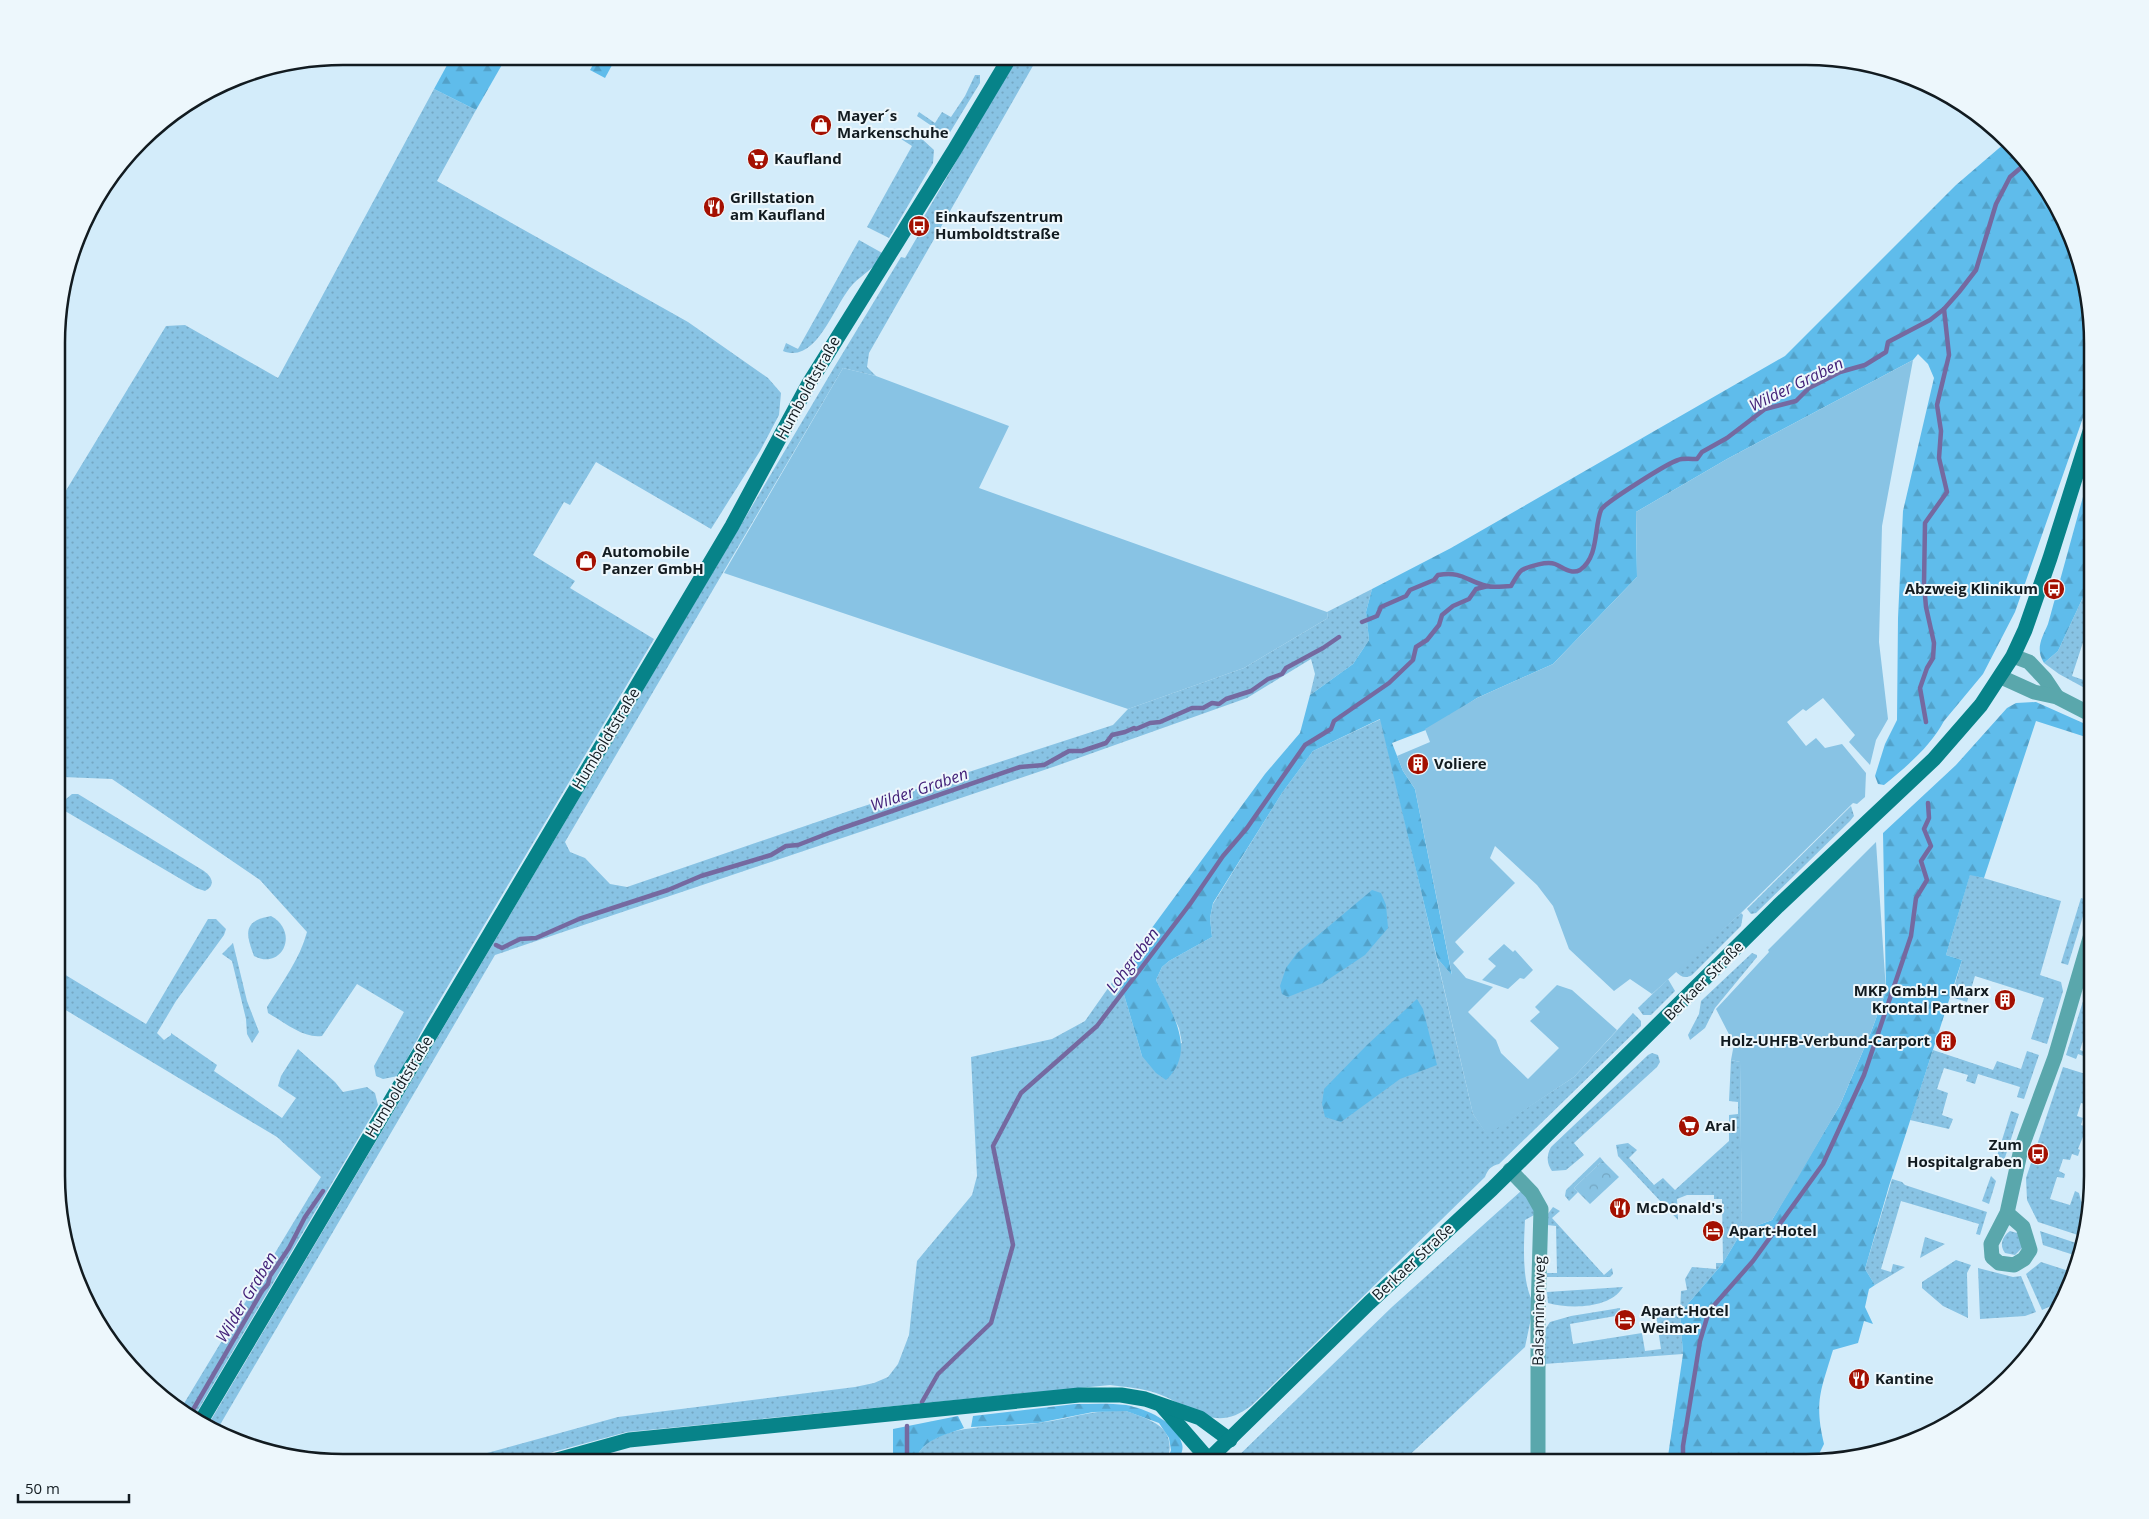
<svg xmlns="http://www.w3.org/2000/svg" width="2149" height="1519" font-family="'Open Sans',sans-serif">
  <style>
    .grass { fill: url(#grass-dots) }
    .forest { fill: url(#forest-firs) }
    .park { fill: url(#park-crowns) }
    .garden { fill: #88c3e4 }
    .lines { fill: none; stroke-linecap: round; stroke-linejoin: round }
    .stream { stroke: #7569a0; stroke-width: 4.5 }
    .street { stroke: #5aa7ac; stroke-width: 15 }
    .secondary { stroke: #078389; stroke-width: 15 }
    .labels { text-anchor: middle; stroke-width: 4; stroke-linejoin: round; paint-order: stroke }
    .poi-label { font-size: 15px; font-weight: bold; fill: #121b20; stroke: #edf7fc; text-anchor: start }
    .street-label { font-size: 15px; fill: #121b20; stroke: #edf7fc }
    .water-label { font-size: 16px; font-style: italic; fill: #422078; stroke: #edf7fc }
    .rim { fill: none; stroke: #121b20; stroke-width: 2.5 }
  </style>
  <defs>
    <pattern id="grass-dots" width="8" height="8" patternUnits="userSpaceOnUse" patternTransform="scale(1.25)"><rect width="8" height="8" fill="#88c3e4"/><path d="M2 2h.1M6 6h.1" fill="none" stroke="#74a7c3" stroke-width="1.8" stroke-linecap="round"/></pattern>
    <pattern id="forest-firs" width="22" height="20" patternUnits="userSpaceOnUse" patternTransform="scale(1.25)"><rect width="22" height="20" fill="#5fbceb"/><path d="M5 1l3.5 6h-7zM16 11l3.5 6h-7z" fill="#52a1c9"/></pattern>
    <pattern id="park-crowns" width="20" height="18" patternUnits="userSpaceOnUse" patternTransform="scale(1.25)"><rect width="20" height="18" fill="#88c3e4"/><path d="M2 6a3 3 0 1 1 6 0M12 15a3 3 0 1 1 6 0" fill="none" stroke="#74a7c3"/></pattern>
  </defs>
  <rect width="100%" height="100%" fill="#d3ecfa"/>
  <g class="grass">
    <path d="M1017,57H1038L869,353L867,367L876,376L843,368L565,842L570,852L585,858L610,884L627,887L849,811L1113,725L1128,709L1244,668L1328,618L1327,612L1372,589L1366,612L1369,640L1353,664L1310,695L1315,674L1311,659L1247,698L1056,766L495,955L217,1430L208,1425L835,366L901,257L905,258L926,222L922,220Z"/>
    <path d="M975,75H980V83L949,134L945,135L917,116L919,112L935,123L942,112L951,117L965,96Z"/>
    <path d="M434,89L476,110L437,181L688,322L768,378L781,393L779,415L760,451L711,529L596,462L570,505L564,502L533,555L575,581L570,588L654,639L426,1023L398,1076L383,1079L376,1076L374,1066L404,1012L357,984L322,1036C304,1039 284,1022 268,1013L267,1007C281,984 300,959 307,932L260,880L112,779L63,777L59,785V502L166,326L185,325L278,378Z"/>
    <path d="M912,134L922,139L934,150L933,163L889,238L867,227L912,146L901,139L906,135Z"/>
    <path d="M859,240L884,254C876,267 863,274 853,284C834,304 817,365 783,351L786,343L798,349Z"/>
    <path d="M2092,578V595L2084,619L2090,621L2072,676L2092,683V692L2059,674L2044,663L2058,651Z"/>
    <path d="M1381,719L1473,1114L1487,1134L1574,1077L1633,1013L1641,1021V1026L1499,1164C1491,1166 1488,1169 1485,1177L1252,1405C1215,1435 1192,1406 1156,1393C1141,1388 1126,1387 1110,1385L627,1432L516,1462H454L618,1417L855,1387L874,1383L888,1377L898,1364L909,1335L917,1261L972,1195L977,1176L971,1057L1052,1039L1085,1021L1118,974L1142,1056L1182,1043L1179,1028L1156,980L1162,967L1169,961L1212,937L1210,918L1213,904L1282,793L1313,751Z"/>
    <path d="M72,794H78L204,871C212,877 216,885 205,891L196,888L65,811L63,805L66,799Z"/>
    <path d="M1851,806L1854,816L1850,821L1756,913L1751,914L1747,909Z"/>
    <path d="M1970,874L2061,901L2040,975L2061,982L2063,991L2047,1044L2031,1039L2044,998L1975,976L1967,1002L1951,997L1962,960L1946,955Z"/>
    <path d="M2081,898L2088,900L2068,965L2061,963Z"/>
    <path d="M1741,913L1743,915L1741,926L1692,975C1685,979 1681,977 1675,971Z"/>
    <path d="M271,916C300,932 282,971 254,956C246,934 242,921 271,916Z"/>
    <path d="M208,919H216L226,929L224,935L176,1001L157,1033L164,1040L171,1035V1033L217,1065L214,1071L282,1118L296,1098L278,1086L281,1076L298,1049L335,1082L343,1092L367,1087L375,1093L378,1105L194,1417L180,1410L321,1177L277,1137L59,1006V971L146,1024Z"/>
    <path d="M233,943L247,1001L259,1032L252,1043L247,1034L246,1019L232,961L222,954Z"/>
    <path d="M1752,953L1757,955V957L1715,1008L1705,1028L1690,1040L1688,1035L1699,1014L1701,1001Z"/>
    <path d="M1668,979L1675,991L1651,1015H1643L1638,1008Z"/>
    <path d="M2090,989L2092,990V1013L2080,1050L2092,1054V1059L2078,1054L2076,1059L2066,1055L2085,995Z"/>
    <path d="M1933,1050L1993,1070L1997,1061L2021,1069L2027,1051L2039,1055L2024,1099L2017,1097L2020,1087L1978,1074L1975,1084L1966,1081L1968,1075L1944,1068L1937,1089L1948,1093L1942,1115L1953,1119L1949,1129L1910,1120Z"/>
    <path d="M1652,1053L1658,1055L1660,1062L1657,1067L1574,1143L1584,1155L1566,1170L1552,1171C1547,1164 1546,1156 1551,1147L1648,1055Z"/>
    <path d="M1731,1060L1740,1062L1742,1231L1723,1263L1680,1313L1683,1354L1544,1364L1546,1328L1550,1322L1571,1316L1620,1308L1621,1315L1570,1324L1573,1344L1642,1333L1645,1351L1661,1349L1656,1316L1680,1313L1681,1291L1687,1290L1685,1279L1692,1267L1716,1269V1263H1723L1722,1199H1714V1195H1687L1677,1199L1678,1220L1618,1156L1616,1145L1628,1143L1637,1150L1629,1158L1654,1185L1663,1178L1675,1190L1729,1141V1115L1738,1114V1102L1729,1101Z"/>
    <path d="M2063,1067L2092,1076V1085L2087,1083L2083,1096L2090,1099L2088,1105L2081,1103L2077,1116L2083,1118L2081,1125L2087,1127L2078,1149L2080,1150L2078,1156L2072,1154L2070,1160L2063,1159L2059,1171L2065,1174L2064,1178L2057,1177L2050,1199L2070,1205L2075,1191L2079,1193L2081,1201L2090,1207L2084,1237L2038,1222L2027,1200L2026,1178Z"/>
    <path d="M2011,1111L2019,1114L2002,1167L1993,1169Z"/>
    <path d="M1600,1157L1605,1163H1600L1574,1188L1578,1192L1569,1201L1565,1196L1566,1190Z"/>
    <path d="M1991,1176L1996,1181L1989,1204L1982,1201Z"/>
    <path d="M1892,1179L1902,1182L1905,1185L1987,1212L1980,1235L1976,1234L1979,1224L1901,1201L1881,1269L1891,1272L1893,1264L1905,1267L1875,1285L1865,1269Z"/>
    <path d="M1521,1191H1525L1536,1214L1525,1220C1524,1243 1521,1283 1534,1304L1525,1347L1401,1463H1231L1392,1307Z"/>
    <path d="M1553,1207L1560,1211L1552,1218L1604,1275L1612,1268L1613,1274L1610,1277H1547V1273H1557L1556,1226L1547,1225V1215Z"/>
    <path d="M2010,1231L2017,1233L2023,1247L2015,1255L2005,1253C1999,1245 2002,1237 2010,1231Z"/>
    <path d="M2040,1231L2082,1245L2080,1257L2043,1245Z"/>
    <path d="M1925,1237L1945,1244L1920,1258Z"/>
    <path d="M1956,1260L1971,1265L1967,1273L1968,1318L1943,1306L1922,1288V1282Z"/>
    <path d="M2041,1262L2075,1273L2060,1302L2042,1310L2026,1274Z"/>
    <path d="M1978,1268L2013,1277L2021,1276L2036,1312L2025,1316L1980,1319Z"/>
    <path d="M1623,1287C1610,1309 1570,1309 1548,1303L1547,1292Z"/>
    <path d="M1126,1411C1153,1421 1178,1427 1167,1462H914C930,1419 1001,1429 1038,1423C1056,1421 1073,1416 1091,1413C1102,1411 1114,1411 1126,1411Z"/>
  </g>
  <g class="forest">
    <path d="M452,56H507L476,110L434,89Z"/>
    <path d="M598,56H617L605,78L590,70Z"/>
    <path d="M2005,143L2054,200L2083,268L2092,324V392L2015,612L1983,674L1944,721C1931,746 1905,768 1884,785L1878,784L1875,776L1885,744L1897,720L1898,618L1903,511L1934,378L1928,364L1918,354L1913,360L1727,459L1636,512L1637,577L1553,664L1477,698L1431,728L1392,743L1403,771L1415,789L1452,976L1437,958L1380,719L1313,751L1282,793L1213,903L1210,918L1212,937L1169,961L1162,967L1156,980C1171,1011 1198,1051 1166,1080L1156,1073L1142,1056L1118,974L1265,774L1300,733L1310,695L1353,664L1369,640L1366,612L1372,589L1451,548L1785,356L1956,185Z"/>
    <path d="M2092,464V578L2058,651L2044,663C2035,649 2042,638 2048,624Z"/>
    <path d="M2036,702L2092,727V739L2036,721L1984,878L1970,875L1946,955L1962,960L1889,1186L1865,1269L1875,1285L1869,1289L1865,1307L1873,1324L1864,1321L1858,1343L1833,1350C1821,1390 1814,1402 1824,1444L1815,1462L1806,1463H1667L1683,1354L1680,1313L1723,1263L1742,1231L1772,1220L1840,1105L1871,1032L1886,991L1883,833L1956,765L2007,708L2016,703Z"/>
    <path d="M1372,890L1381,893L1386,905L1388,928L1365,955L1323,983L1288,997L1282,994L1280,986L1286,968L1297,953Z"/>
    <path d="M1417,999L1423,1009L1437,1065L1400,1079L1341,1122L1325,1117L1322,1104L1324,1089L1367,1045Z"/>
    <path d="M1075,1404C1092,1404 1109,1403 1126,1405C1146,1409 1176,1421 1182,1444C1184,1450 1180,1457 1177,1462H1167L1171,1450L1169,1438L1159,1423L1126,1411L1093,1412L1038,1423L971,1427L973,1416Z"/>
    <path d="M958,1416L964,1428C942,1436 923,1439 914,1462H893V1429Z"/>
  </g>
  <path class="park" d="M1600,1163H1605L1619,1177L1590,1204L1574,1188Z"/>
  <g class="garden">
    <path d="M1913,360L1882,526L1879,642L1888,719L1876,740L1870,765L1849,742L1855,735L1823,698L1806,711L1803,709L1787,722L1806,746L1816,738L1825,748L1842,744L1866,773L1865,797L1857,804L1853,803L1741,913L1652,994L1630,979L1614,991L1569,949L1553,906L1537,885L1495,846L1490,858L1515,883L1455,942L1464,952L1453,963L1466,978L1493,987L1468,1012L1496,1040L1501,1053L1528,1079L1559,1048L1530,1021L1540,1012L1535,1007L1557,985L1572,990L1617,1030L1574,1077L1487,1135L1473,1114L1437,958L1452,975L1415,789L1403,771L1397,756L1430,742L1425,729L1477,698L1553,664L1637,577L1636,512L1727,459Z"/>
    <path d="M843,368L876,376L1009,426L979,488L1327,612L1328,618L1244,668L1128,709L724,573Z"/>
    <path d="M1876,842L1886,991L1871,1032L1840,1105L1796,1181L1772,1220L1742,1231L1740,1062L1731,1060L1734,1044L1716,1009L1769,952L1768,950Z"/>
    <path d="M1504,944L1513,952L1515,950L1533,970L1524,979L1520,978L1508,989L1482,980L1496,966L1488,959Z"/>
  </g>
  <g class="lines">
    <g class="stream">
      <path d="M1362,622L1377,616L1381,607L1406,596L1410,590L1434,580L1438,575C1463,571 1466,581 1487,586C1494,588 1504,586 1511,586C1514,581 1518,573 1522,570C1530,566 1547,561 1555,564C1563,567 1571,575 1580,570C1599,557 1594,527 1601,510C1604,503 1668,463 1678,460C1683,458 1691,459 1697,459L1702,452L1727,438L1765,409L1796,401L1809,388L1840,372L1865,365L1886,352L1888,342L1930,320L1944,309L1959,292L1976,270L1996,204L2010,177L2024,165"/>
      <path d="M1926,722L1920,688L1927,668L1933,658L1934,643L1926,607L1924,584L1925,523L1947,492L1939,458L1941,431L1937,405L1949,355L1944,309"/>
      <path d="M496,945L502,948L520,939L536,938L579,919L668,890L701,876L771,855L786,846L798,845L834,831L1020,767L1044,765L1069,751H1082L1106,743L1112,735L1125,732L1134,728L1136,729L1150,723L1160,722L1192,708H1203L1212,703L1219,704L1226,699L1251,691L1268,679L1282,674L1286,668L1323,648L1339,637"/>
      <path d="M922,1402L938,1374L991,1323L1013,1245L993,1146L1021,1093L1097,1026L1190,904L1223,856L1247,828L1305,745L1331,729L1334,721L1389,683L1413,660L1416,647L1427,640L1439,625L1442,615L1453,606L1469,599L1476,589L1488,586"/>
      <path d="M190,1415L262,1291L268,1284L270,1276L289,1248L305,1217L323,1191"/>
      <path d="M907,1426V1462"/>
      <path d="M1683,1463V1446L1700,1341L1709,1311L1753,1261L1823,1164L1864,1075L1911,936L1916,898L1927,880L1921,861L1931,846L1924,829L1929,818L1928,803"/>
    </g>
    <g class="street">
      <path d="M2013,656L2029,662L2045,679L2057,697"/>
      <path d="M2001,677L2034,692L2057,697L2092,715"/>
      <path d="M1510,1170L1532,1193L1541,1209L1538,1313V1463"/>
      <path d="M2007,1213L2023,1227L2030,1250L2024,1259L2014,1265L1999,1263L1992,1257L1991,1244L2007,1213L2021,1149L2055,1057L2092,931"/>
    </g>
    <g class="secondary">
      <path d="M1162,1406L1208,1459"/>
      <path d="M201,1421L732,526L808,385L955,149L1010,57"/>
      <path d="M550,1462L629,1440L1079,1395H1121L1145,1399L1200,1418L1230,1440"/>
      <path d="M1205,1463L1369,1303L1492,1189L1778,906L1934,759L1981,705L2013,656L2025,630L2050,558L2092,425"/>
    </g>
  </g>
  <defs>
    <g id="shop-disc" transform="scale(1.125)"><circle r="9.5" fill="#a41001" stroke="#edf7fc"/><path d="M-5-2.5h2.3a2.7 3.5 0 0 1 5.4 0H5L5.5 6h-11ZM-1.5-2.5h3a1.5 2.3 0 0 0-3 0Z" fill="#fff"/></g>
    <g id="supermarket-disc" transform="scale(1.125)"><circle r="9.5" fill="#a41001" stroke="#edf7fc"/><path d="M-6-5.5h2.5l.6 2H6L4.5 2H-2.5L-4.4-4H-6ZM-1.5 3.2a1.3 1.3 0 1 0 .1 0ZM3 3.2a1.3 1.3 0 1 0 .1 0Z" fill="#fff"/></g>
    <g id="restaurant-disc" transform="scale(1.125)"><circle r="9.5" fill="#a41001" stroke="#edf7fc"/><path d="M-5-6h1v4h1v-4h1v4h1v-4h1v5L-1.5 .5V6h-2V.5L-5-1ZM5-6V6H3V1.5H1.5Q1.5-4 5-6Z" fill="#fff"/></g>
    <g id="bus-disc" transform="scale(1.125)"><circle r="9.5" fill="#a41001" stroke="#edf7fc"/><path d="M-5-6H5V4H4V6H2V4H-2V6H-4V4H-5ZM-3.5-4V0h7V-4ZM-3.5 1.2v1.5H-2V1.2ZM2 1.2v1.5H3.5V1.2Z" fill="#fff"/></g>
    <g id="building-disc" transform="scale(1.125)"><circle r="9.5" fill="#a41001" stroke="#edf7fc"/><path d="M-4-6H4V6H1V3H-1V6H-4ZM-2.5-4.3h1.7v1.8h-1.7ZM.8-4.3h1.7v1.8H.8ZM-2.5-1h1.7V.8h-1.7ZM.8-1h1.7V.8H.8Z" fill="#fff"/></g>
    <g id="hotel-disc" transform="scale(1.125)"><circle r="9.5" fill="#a41001" stroke="#edf7fc"/><path d="M-6-4.5h1.5V1H6V5H4.5V3h-9V5H-6ZM-4 0a1.8 1.8 0 1 1 3.6 0ZM.5 0V-2.5h3Q6-2.5 6 0Z" fill="#fff"/></g>
  </defs>
  <g fill-rule="evenodd">
    <use href="#shop-disc" x="821" y="125"/>
    <use href="#supermarket-disc" x="758" y="159"/>
    <use href="#restaurant-disc" x="714" y="207"/>
    <use href="#bus-disc" x="919" y="226"/>
    <use href="#shop-disc" x="586" y="561"/>
    <use href="#bus-disc" x="2054" y="589"/>
    <use href="#building-disc" x="1418" y="764"/>
    <use href="#building-disc" x="2005" y="1000"/>
    <use href="#building-disc" x="1946" y="1041"/>
    <use href="#supermarket-disc" x="1689" y="1126"/>
    <use href="#bus-disc" x="2038" y="1154"/>
    <use href="#restaurant-disc" x="1620" y="1208"/>
    <use href="#hotel-disc" x="1713" y="1231"/>
    <use href="#hotel-disc" x="1625" y="1320"/>
    <use href="#restaurant-disc" x="1859" y="1379"/>
  </g>
  <g class="labels">
    <g class="poi-label">
      <text x="837" y="121">Mayer´s<tspan x="837" dy="17">Markenschuhe</tspan></text>
      <text x="774" y="164">Kaufland</text>
      <text x="730" y="203">Grillstation<tspan x="730" dy="17">am Kaufland</tspan></text>
      <text x="935" y="222">Einkaufszentrum<tspan x="935" dy="17">Humboldtstraße</tspan></text>
      <text x="602" y="557">Automobile<tspan x="602" dy="17">Panzer GmbH</tspan></text>
      <text x="2038" y="594" text-anchor="end">Abzweig Klinikum</text>
      <text x="1434" y="769">Voliere</text>
      <text x="1989" y="996" text-anchor="end">MKP GmbH - Marx<tspan x="1989" dy="17">Krontal Partner</tspan></text>
      <text x="1930" y="1046" text-anchor="end">Holz-UHFB-Verbund-Carport</text>
      <text x="1705" y="1131">Aral</text>
      <text x="2022" y="1150" text-anchor="end">Zum<tspan x="2022" dy="17">Hospitalgraben</tspan></text>
      <text x="1636" y="1213">McDonald's</text>
      <text x="1729" y="1236">Apart-Hotel</text>
      <text x="1641" y="1316">Apart-Hotel<tspan x="1641" dy="17">Weimar</tspan></text>
      <text x="1875" y="1384">Kantine</text>
    </g>
    <g class="street-label">
      <text transform="translate(808 388) rotate(-61)" y="5">Humboldtstraße</text>
      <text transform="translate(606 739) rotate(-59)" y="5">Humboldtstraße</text>
      <text transform="translate(1704 981) rotate(-45)" y="5">Berkaer Straße</text>
      <text transform="translate(399 1087) rotate(-59)" y="5">Humboldtstraße</text>
      <text transform="translate(1413 1262) rotate(-43)" y="5">Berkaer Straße</text>
      <text transform="translate(1539 1311) rotate(-89)" y="5">Balsaminenweg</text>
    </g>
    <g class="water-label">
      <text transform="translate(1796 384) rotate(-26)" y="6">Wilder Graben</text>
      <text transform="translate(919 789) rotate(-19)" y="6">Wilder Graben</text>
      <text transform="translate(1132 960) rotate(-53)" y="6">Lohgraben</text>
      <text transform="translate(246 1297) rotate(-59)" y="6">Wilder Graben</text>
    </g>
  </g>
  <path d="M0 0H2149V1519H0ZM343 65H1806A278 278 0 0 1 2084 343V1176A278 278 0 0 1 1806 1454H343A278 278 0 0 1 65 1176V343A278 278 0 0 1 343 65Z" fill="#edf7fc" fill-rule="evenodd"/>
  <path class="rim" d="M343 65H1806A278 278 0 0 1 2084 343V1176A278 278 0 0 1 1806 1454H343A278 278 0 0 1 65 1176V343A278 278 0 0 1 343 65Z"/>
  <path d="M18 1494v8h111v-8" fill="none" stroke="#121b20" stroke-width="2.5"/>
  <text x="25" y="1494" font-size="15" fill="#121b20" stroke="#edf7fc" stroke-width="4" paint-order="stroke">50 m</text>
</svg>
